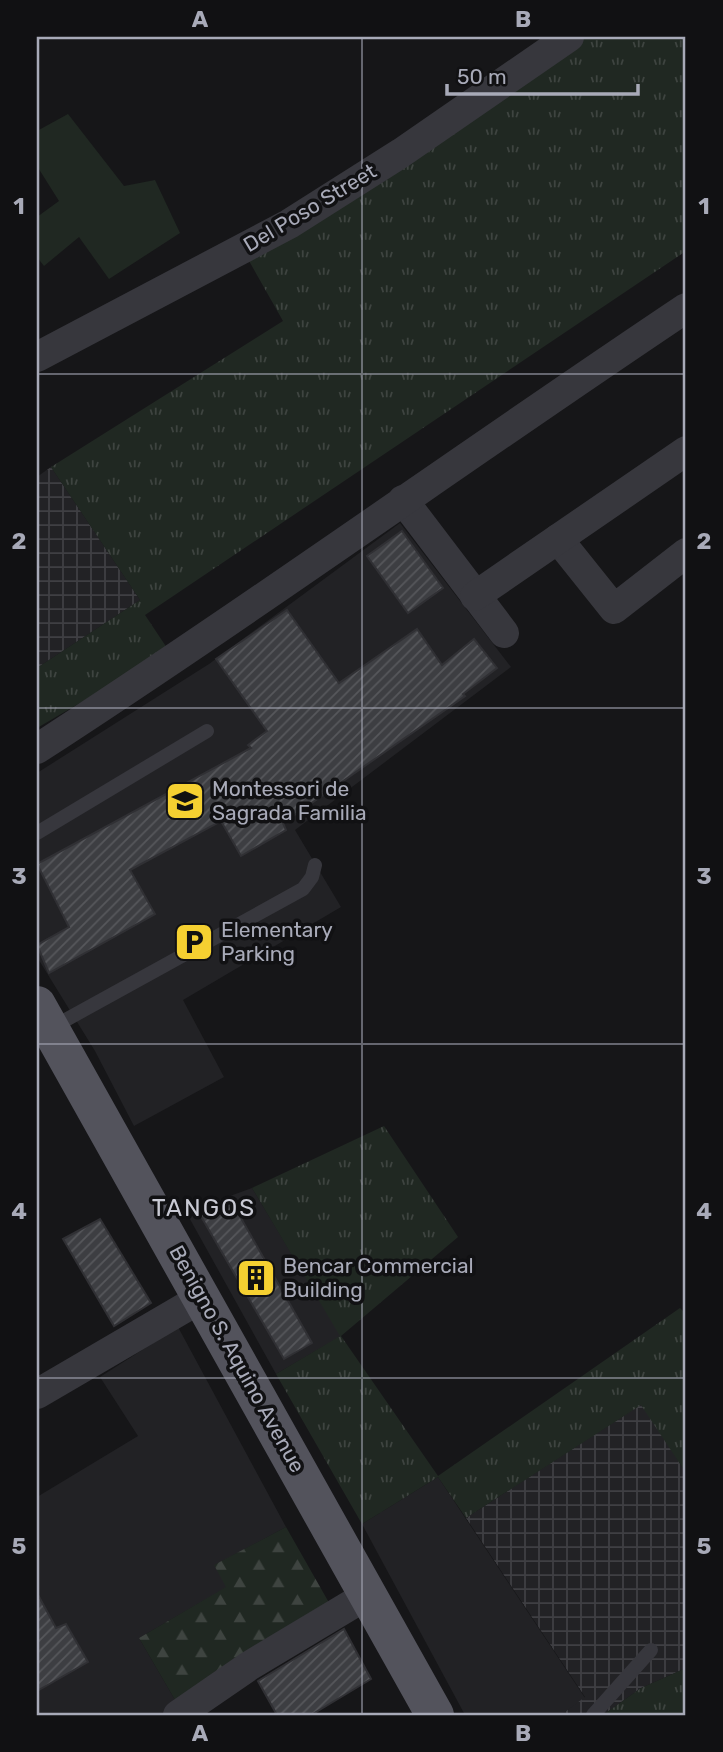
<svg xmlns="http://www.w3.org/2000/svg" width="723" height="1752" font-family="Rubik,sans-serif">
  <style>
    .built { fill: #222225 }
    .industrial { fill: url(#industrial-grid) }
    .grass { fill: url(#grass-tufts) }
    .forest { fill: url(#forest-firs) }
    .garden { fill: #202822 }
    .building { fill: url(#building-hatch); stroke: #303034; stroke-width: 2 }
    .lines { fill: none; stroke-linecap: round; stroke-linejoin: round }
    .lane { stroke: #37373d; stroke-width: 14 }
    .street { stroke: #37373d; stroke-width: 30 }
    .primary { stroke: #53535c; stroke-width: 38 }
    .grid { fill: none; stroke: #a8aab8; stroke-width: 2; stroke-opacity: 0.55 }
    .labels { text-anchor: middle; stroke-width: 7; stroke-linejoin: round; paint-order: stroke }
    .street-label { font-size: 21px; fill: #a8aab8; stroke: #111113 }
    .poi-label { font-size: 21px; fill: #a8aab8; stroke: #111113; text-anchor: start }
    .quarter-label { font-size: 24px; letter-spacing: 2px; fill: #c9cad4; stroke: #111113 }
    .neatline { fill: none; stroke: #a8aab8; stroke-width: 2.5 }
    .grid-label { font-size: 23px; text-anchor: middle; font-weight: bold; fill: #a8aab8 }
  </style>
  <defs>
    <pattern id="industrial-grid" width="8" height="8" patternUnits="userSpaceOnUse" patternTransform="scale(1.75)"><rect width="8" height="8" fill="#222225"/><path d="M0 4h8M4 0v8" fill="none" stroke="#3f3f43"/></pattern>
    <pattern id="grass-tufts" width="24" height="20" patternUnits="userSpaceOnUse" patternTransform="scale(1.75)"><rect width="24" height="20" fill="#202822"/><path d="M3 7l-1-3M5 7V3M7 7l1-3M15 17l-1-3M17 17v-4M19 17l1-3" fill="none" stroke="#3e4440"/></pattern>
    <pattern id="forest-firs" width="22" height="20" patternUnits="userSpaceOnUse" patternTransform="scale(1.75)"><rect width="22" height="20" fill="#202822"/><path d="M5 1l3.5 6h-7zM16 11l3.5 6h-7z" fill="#3e4440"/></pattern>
    <pattern id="building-hatch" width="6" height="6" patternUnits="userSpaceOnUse" patternTransform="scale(1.75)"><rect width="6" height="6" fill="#3d3e42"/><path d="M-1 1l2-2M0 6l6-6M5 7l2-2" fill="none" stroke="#56575b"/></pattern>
  </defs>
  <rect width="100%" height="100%" fill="#161618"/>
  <g class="built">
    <path d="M400,523L511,667L295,830L341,907L183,1000L224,1077L134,1126L95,1051L37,957V773L209,664Z"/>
    <path d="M252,1188L341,1336L276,1374L186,1212Z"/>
    <path d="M178,1327L286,1527L215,1565L227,1587L139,1638L178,1705L164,1715H37V1497L138,1436L100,1377Z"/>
    <path d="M438,1477L585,1698L561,1715H465L362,1524Z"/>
  </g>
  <g class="industrial">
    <path d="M51,467L140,600L37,668V477Z"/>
    <path d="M642,1404L686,1473V1668L641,1688L603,1715H561L585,1697L466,1518Z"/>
  </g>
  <g class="grass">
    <path d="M585,37H686V251L145,615L169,651L37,728V668L140,600L51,467L283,321L248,259L493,102Z"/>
    <path d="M384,1126L458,1237L341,1336L438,1476L680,1308L686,1314V1473L641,1405L466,1518L438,1477L362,1524L276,1374L340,1336L252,1188Z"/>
    <path d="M686,1668V1715H603L641,1688Z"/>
  </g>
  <path class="forest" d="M286,1527L332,1608L178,1705L139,1638L226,1587L214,1565Z"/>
  <path class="garden" d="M68,114L124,186L155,180L180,233L109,279L79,237L44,266L37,257V217L59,201L37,166V131Z"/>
  <g class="building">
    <path d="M402,531L443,588L408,613L367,556Z"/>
    <path d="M287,610L339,683L417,629L442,665L474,639L497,668L463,694L465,696L283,823L286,830L241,856L221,821L130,870L155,914L49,973L37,945L69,927L37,864L251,748L248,745L267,731L216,659Z"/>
    <path d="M229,1197L312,1343L284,1359L199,1213Z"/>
    <path d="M100,1219L151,1303L114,1326L63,1239Z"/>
    <path d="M37,1593L56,1628L66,1624L88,1662L37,1691Z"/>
    <path d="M344,1629L371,1679L311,1715H277L258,1681Z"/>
  </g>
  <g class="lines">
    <g class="lane">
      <path d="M37,833L207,731"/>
      <path d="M51,1028L303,889L312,877L315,865"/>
      <path d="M593,1715L651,1650"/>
    </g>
    <g class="street">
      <path d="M37,357L289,224L401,153L569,37"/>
      <path d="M403,500L504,633"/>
      <path d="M558,539L614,609L686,553"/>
      <path d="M475,596L686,451"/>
      <path d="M37,749C257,606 469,453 686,308"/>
      <path d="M37,1394L203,1297"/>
      <path d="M178,1715L249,1666L369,1594"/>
    </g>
    <path class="primary" d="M37,1005L435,1715"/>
  </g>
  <path class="grid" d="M362,37V1715M37,374H686M37,708H686M37,1044H686M37,1378H686"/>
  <defs>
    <g id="school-square" transform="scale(2.0125)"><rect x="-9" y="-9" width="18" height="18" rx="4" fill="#f5d031" stroke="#111113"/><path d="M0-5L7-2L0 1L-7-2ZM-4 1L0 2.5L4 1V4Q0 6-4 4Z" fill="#111"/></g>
    <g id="parking-square" transform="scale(2.0125)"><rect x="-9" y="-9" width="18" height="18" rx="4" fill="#f5d031" stroke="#111113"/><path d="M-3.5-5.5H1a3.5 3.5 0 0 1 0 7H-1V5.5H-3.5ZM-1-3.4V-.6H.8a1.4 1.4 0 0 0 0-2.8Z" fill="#111"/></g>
    <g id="building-square" transform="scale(2.0125)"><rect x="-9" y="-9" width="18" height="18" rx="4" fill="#f5d031" stroke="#111113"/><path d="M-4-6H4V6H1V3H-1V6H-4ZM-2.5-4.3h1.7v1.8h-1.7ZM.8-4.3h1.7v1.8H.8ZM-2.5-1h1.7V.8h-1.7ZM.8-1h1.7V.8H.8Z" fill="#111"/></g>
  </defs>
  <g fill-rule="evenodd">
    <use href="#school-square" x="185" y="801"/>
    <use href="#parking-square" x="194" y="942"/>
    <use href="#building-square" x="256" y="1278"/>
  </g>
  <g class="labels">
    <g class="street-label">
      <text transform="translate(310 208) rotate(-31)" y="7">Del Poso Street</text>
      <text transform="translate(237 1359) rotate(61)" y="7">Benigno S. Aquino Avenue</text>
    </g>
    <g class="poi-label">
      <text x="212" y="796">Montessori de<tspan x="212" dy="24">Sagrada Familia</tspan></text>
      <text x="221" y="937">Elementary<tspan x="221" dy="24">Parking</tspan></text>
      <text x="283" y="1273">Bencar Commercial<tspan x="283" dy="24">Building</tspan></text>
    </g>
    <g class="quarter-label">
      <text x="204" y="1216">TANGOS</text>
    </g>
  </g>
  <rect width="723" height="1752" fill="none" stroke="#111113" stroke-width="77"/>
  <path d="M447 84v10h191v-10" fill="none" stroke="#a8aab8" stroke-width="3.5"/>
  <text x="457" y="84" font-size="21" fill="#a8aab8" stroke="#111113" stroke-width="5" paint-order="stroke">50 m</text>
  <rect x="38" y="38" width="646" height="1676" class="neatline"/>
  <g class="grid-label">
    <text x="200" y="27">A</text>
    <text x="523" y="27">B</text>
    <text x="19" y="214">1</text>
    <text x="704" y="214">1</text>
    <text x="19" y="549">2</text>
    <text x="704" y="549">2</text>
    <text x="19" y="884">3</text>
    <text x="704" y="884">3</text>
    <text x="19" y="1219">4</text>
    <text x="704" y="1219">4</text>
    <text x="19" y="1554">5</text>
    <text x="704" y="1554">5</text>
    <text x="200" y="1741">A</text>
    <text x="523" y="1741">B</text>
  </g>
</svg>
